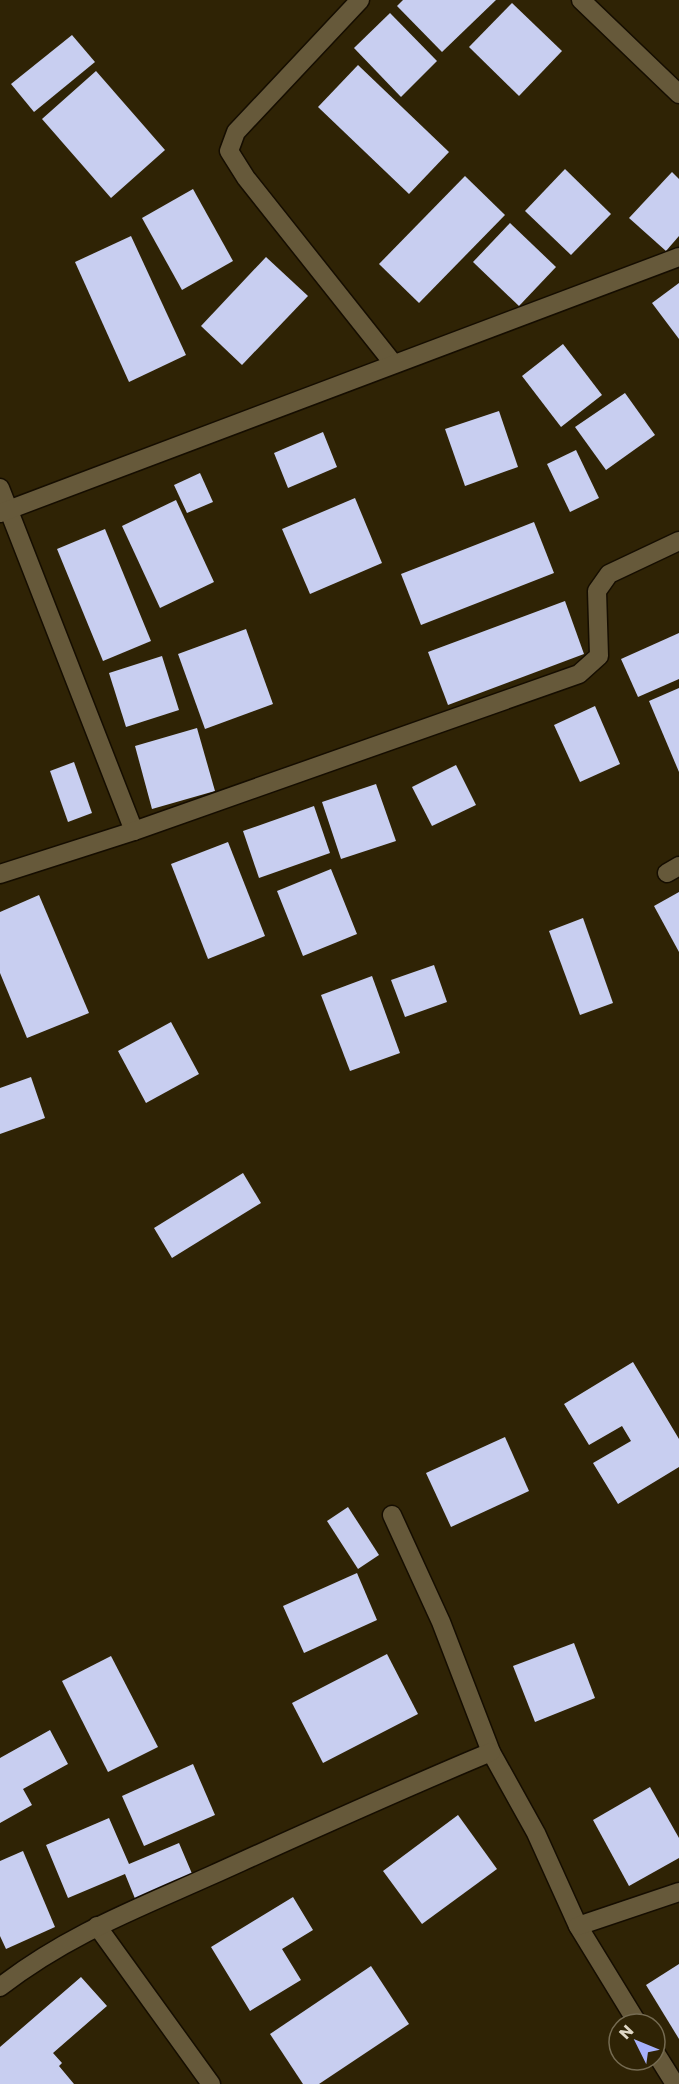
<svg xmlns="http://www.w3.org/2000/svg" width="679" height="2084" font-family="Poppins,sans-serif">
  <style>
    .building { fill: #c8cef0 }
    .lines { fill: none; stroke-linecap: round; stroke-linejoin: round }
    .minor-casing { stroke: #150d00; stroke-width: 21 }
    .minor { stroke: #66593a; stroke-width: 18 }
  </style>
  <rect width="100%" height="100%" fill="#2f2305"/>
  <g class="building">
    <path d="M403,0H496L442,52L397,6Z"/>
    <path d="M512,3L562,51L519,96L469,47Z"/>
    <path d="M390,13L437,61L401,97L354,48Z"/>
    <path d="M72,35L95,62L34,112L11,84Z"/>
    <path d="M358,65L449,152L409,194L318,107Z"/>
    <path d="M96,71L165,150L111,198L42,119Z"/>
    <path d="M565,169L611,214L571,255L525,211Z"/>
    <path d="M672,172L679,179V236L666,251L629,218Z"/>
    <path d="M465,176L505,215L419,303L379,264Z"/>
    <path d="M193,189L233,261L182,290L142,218Z"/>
    <path d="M510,223L556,267L519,306L473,262Z"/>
    <path d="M131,236L186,355L129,382L75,262Z"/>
    <path d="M266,257L308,296L242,365L201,326Z"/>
    <path d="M679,283V339L652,303Z"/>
    <path d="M563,344L602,395L561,427L522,376Z"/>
    <path d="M625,393L655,435L606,470L575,427Z"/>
    <path d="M499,411L518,467L465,486L445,429Z"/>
    <path d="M323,432L337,467L288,488L274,453Z"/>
    <path d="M576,450L599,498L570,512L547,464Z"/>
    <path d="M200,473L213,502L187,513L174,485Z"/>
    <path d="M355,498L382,563L310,594L282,529Z"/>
    <path d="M176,500L214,582L160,608L122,526Z"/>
    <path d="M534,522L554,573L421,625L401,574Z"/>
    <path d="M105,529L151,641L103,661L57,549Z"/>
    <path d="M565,601L584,654L448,705L428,652Z"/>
    <path d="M246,629L273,704L205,729L178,654Z"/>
    <path d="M679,633V679L638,697L621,659Z"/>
    <path d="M162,656L179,710L126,727L109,673Z"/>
    <path d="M679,688V772L649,701Z"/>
    <path d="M595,706L620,764L580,782L554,725Z"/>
    <path d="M197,728L215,791L152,809L135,746Z"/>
    <path d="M74,762L92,813L68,822L50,771Z"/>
    <path d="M456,765L476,805L432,826L412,787Z"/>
    <path d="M376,784L396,841L341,859L322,802Z"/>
    <path d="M314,806L330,853L259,878L243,831Z"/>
    <path d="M228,842L265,936L208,959L171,864Z"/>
    <path d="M331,869L357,934L303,956L277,891Z"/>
    <path d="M679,892V952L654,906Z"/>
    <path d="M39,895L89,1013L27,1038L0,973V912Z"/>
    <path d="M583,918L613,1003L580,1015L549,931Z"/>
    <path d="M434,965L447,1002L405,1017L391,980Z"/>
    <path d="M372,976L400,1053L350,1071L321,995Z"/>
    <path d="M171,1022L199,1074L146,1103L118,1051Z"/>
    <path d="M31,1077L45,1118L0,1134V1088Z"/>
    <path d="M243,1173L261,1203L172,1258L154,1228Z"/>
    <path d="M633,1362L679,1439V1467L618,1504L593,1463L631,1441L622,1426L589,1445L564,1404Z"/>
    <path d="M505,1437L529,1491L451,1527L426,1473Z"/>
    <path d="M348,1507L379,1555L358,1569L327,1521Z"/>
    <path d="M357,1573L377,1620L304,1653L283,1606Z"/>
    <path d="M574,1643L595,1698L535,1722L513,1666Z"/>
    <path d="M387,1654L418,1714L323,1763L292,1703Z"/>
    <path d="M111,1656L158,1747L108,1772L62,1681Z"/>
    <path d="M50,1730L68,1764L23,1789L32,1805L0,1823V1758Z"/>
    <path d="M193,1764L215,1815L144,1846L122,1796Z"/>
    <path d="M650,1787L679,1838V1858L629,1886L593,1820Z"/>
    <path d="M458,1815L497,1869L422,1924L383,1871Z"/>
    <path d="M109,1818L129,1864L179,1843L193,1876L136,1901L125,1874L68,1898L46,1845Z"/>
    <path d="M23,1851L55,1927L6,1949L0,1936V1861Z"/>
    <path d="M293,1897L313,1930L282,1949L301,1980L250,2011L211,1947Z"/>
    <path d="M679,1964V2039L646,1985Z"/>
    <path d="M371,1966L409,2024L319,2084H303L270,2034Z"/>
    <path d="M81,1977L107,2006L53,2053L62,2063L59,2066L74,2084H0V2047Z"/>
  </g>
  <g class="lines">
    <g class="minor-casing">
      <g id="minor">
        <path d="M360,0L236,132L229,151L246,178L393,363"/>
        <path d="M581,0L679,94"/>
        <path d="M0,488L134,831"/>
        <path d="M0,513L679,257"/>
        <path d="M667,873L679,866"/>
        <path d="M0,874L134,831L579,674L599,656L597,591L609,574L679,541"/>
        <path d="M392,1515L441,1622L491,1752L536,1833L578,1926L638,2024"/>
        <path d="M97,1926L211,2084"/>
        <path d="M578,1926L679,1892"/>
        <path d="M0,1987C67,1935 136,1909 212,1875C305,1833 397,1791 491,1752"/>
        <path d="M655,2052L675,2084"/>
      </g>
    </g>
    <use href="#minor" class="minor"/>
  </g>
  <g transform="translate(637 2042) rotate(313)"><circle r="28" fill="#2f2305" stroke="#756b52" stroke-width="1.5"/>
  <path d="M0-4.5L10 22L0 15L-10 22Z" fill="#a7b1fc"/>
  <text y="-9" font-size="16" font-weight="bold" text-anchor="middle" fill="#dfd7c6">N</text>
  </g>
</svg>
